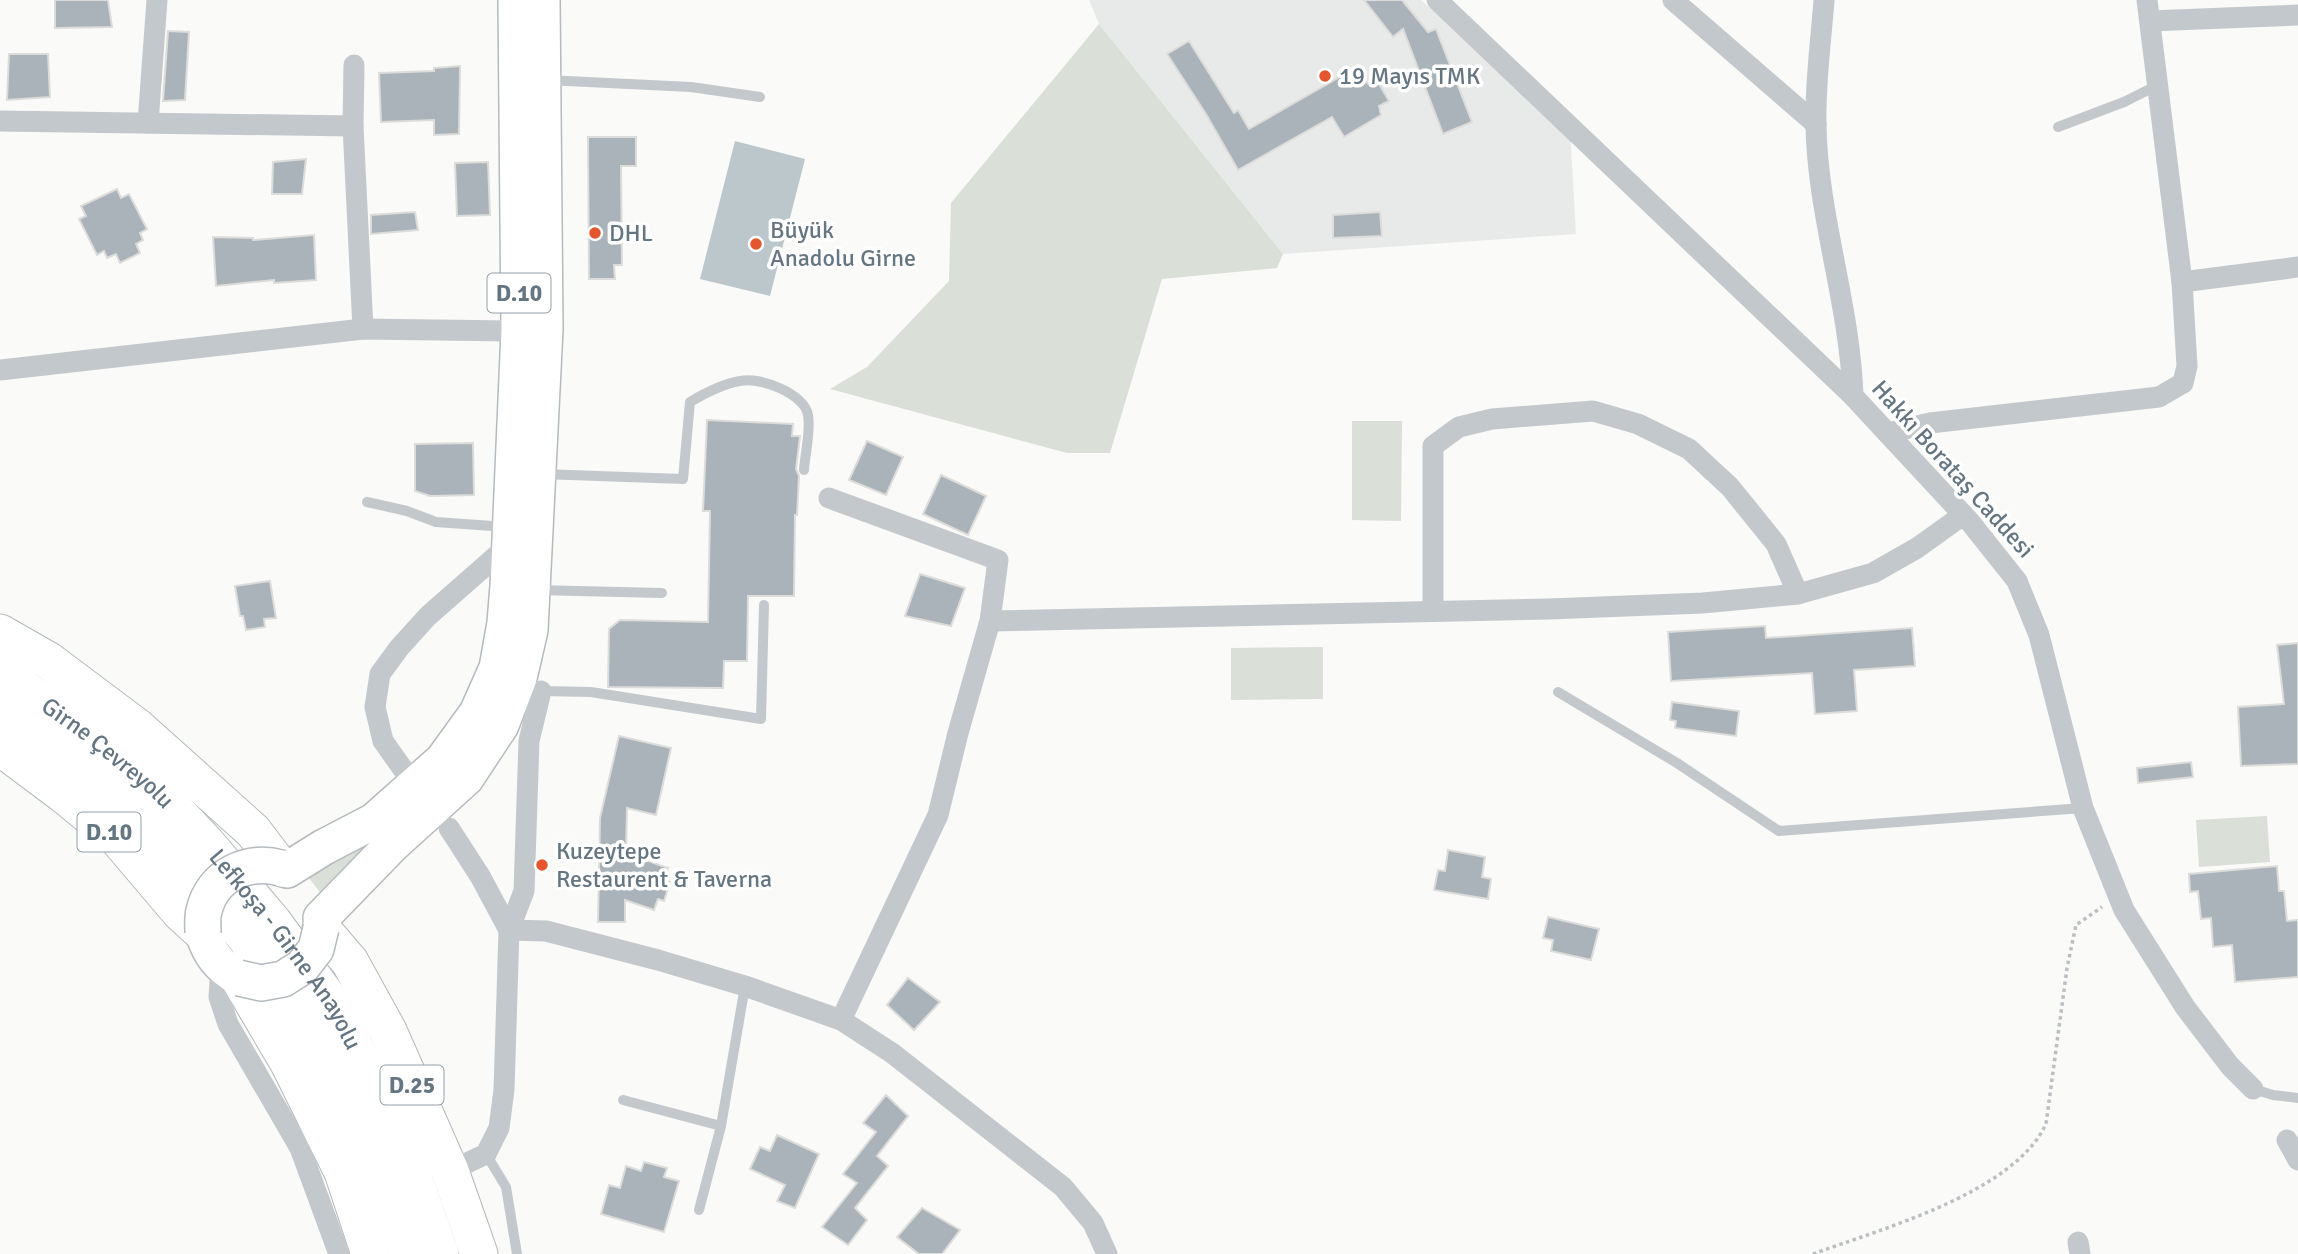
<svg xmlns="http://www.w3.org/2000/svg" width="2298" height="1254" font-family="Signika,sans-serif">
  <style>
    .built { fill: #e8e9e9 }
    .green { fill: #dadfd7 }
    .water { fill: #bbc7cb }
    .building { fill: #aab3b9; stroke: #dcdcda; stroke-width: 2 }
    .lines { fill: none; stroke-linecap: round; stroke-linejoin: round }
    .primary-casing { stroke: #b5babe; stroke-width: 38 }
    .trunk-casing { stroke: #b4b9bd; stroke-width: 39 }
    .path { stroke: #bbbfc2; stroke-width: 3.5; stroke-dasharray: 3.5 3.5; stroke-linecap: butt }
    .service { stroke: #c3c8cc; stroke-width: 10 }
    .minor { stroke: #c3c8cc; stroke-width: 21 }
    .primary { stroke: #fff; stroke-width: 35 }
    .trunk { stroke: #fff; stroke-width: 37 }
    .primary-bridge-casing { stroke: #b5babe; stroke-width: 38; stroke-linecap: butt }
    .primary-bridge { stroke: #fff; stroke-width: 35 }
    .poi-dot { fill: #e4572e; stroke: #fff; stroke-width: 2.5 }
    .labels { text-anchor: middle; stroke-width: 7; stroke-linejoin: round; paint-order: stroke }
    .shield { fill: #fff; stroke: #939fa8; stroke-width: 2 }
    .shield-label { font-size: 23px; font-weight: bold; fill: #657683 }
    .poi-label { font-size: 24px; fill: #657683; stroke: #fff; text-anchor: start }
    .street-label { font-size: 24px; fill: #657683; stroke: #fff }
  </style>
  <rect width="100%" height="100%" fill="#fafaf8"/>
  <path class="built" d="M1089,0H1421L1570,128L1576,234L1283,254L1099,24Z"/>
  <g class="green">
    <path d="M1099,24L1283,254L1277,268L1162,279L1110,453H1067L830,389L867,367L949,281L951,203Z"/>
    <path d="M1352,421H1402L1401,521L1352,520Z"/>
    <path d="M1323,647V699L1231,700V648Z"/>
    <path d="M2267,816L2270,862L2199,867L2196,820Z"/>
    <path d="M379,831L326,900L302,869Z"/>
  </g>
  <path class="water" d="M735,141L805,159L770,296L700,279Z"/>
  <g class="building">
    <path d="M55,0H108L112,27L55,28Z"/>
    <path d="M1364,0H1402L1428,32L1436,29L1472,122L1443,134L1403,29L1393,37Z"/>
    <path d="M168,31L189,32L185,100L163,101Z"/>
    <path d="M1189,41L1234,113L1238,110L1249,129L1357,67L1368,84L1376,79L1389,101L1379,106L1381,115L1344,137L1332,117L1238,170L1206,114L1167,54Z"/>
    <path d="M9,54H48L50,97L7,100Z"/>
    <path d="M460,66L459,134L434,135V120L381,122L379,73L434,71V68Z"/>
    <path d="M588,137H636V166H621L622,265H614L615,279H589Z"/>
    <path d="M306,159L302,194H272L273,162Z"/>
    <path d="M488,162L490,215L457,216L455,163Z"/>
    <path d="M117,189L121,198L129,194L147,229L140,233L143,240L136,244L140,253L120,263L116,254L107,258L104,251L97,255L79,219L86,216L81,206Z"/>
    <path d="M415,212L418,230L371,234V215Z"/>
    <path d="M1380,212L1382,236L1333,238V215Z"/>
    <path d="M314,235L316,280L274,283V280L216,286L213,237L253,238V240Z"/>
    <path d="M707,420L793,424L792,436H800L796,469L799,476L797,515H795L794,596H748L747,661H724L723,688L608,687L609,629L620,620L708,622L710,511H703Z"/>
    <path d="M867,441L903,457L886,495L849,480Z"/>
    <path d="M473,443L474,495L430,496L415,491V444Z"/>
    <path d="M941,475L986,496L968,535L923,514Z"/>
    <path d="M920,574L965,588L951,626L905,616Z"/>
    <path d="M270,581L276,618L264,619L265,627L246,630L243,616H240L235,586Z"/>
    <path d="M1765,626L1766,638L1912,628L1915,666L1854,670L1857,711L1815,714L1812,673L1671,681L1668,632Z"/>
    <path d="M2298,643V764L2241,766L2238,707L2284,704L2277,645Z"/>
    <path d="M1672,702L1739,711L1736,736L1675,728L1676,721L1670,720Z"/>
    <path d="M619,736L671,748L656,815L627,808L626,853L668,868L663,880L670,882L664,901L658,899L654,910L625,900V922H598L600,818Z"/>
    <path d="M2191,762L2193,777L2138,783L2137,768Z"/>
    <path d="M1448,850L1485,857L1482,877L1491,879L1488,899L1434,890L1438,870L1445,871Z"/>
    <path d="M2277,866L2279,891H2284L2287,921L2298,920V977L2235,982L2232,945L2213,947L2211,918L2201,919L2198,891L2190,892L2189,874Z"/>
    <path d="M1548,917L1599,929L1591,960L1551,951L1553,940L1543,938Z"/>
    <path d="M908,978L940,1002L914,1030L887,1005Z"/>
    <path d="M886,1095L908,1116L877,1156L888,1166L855,1208L867,1220L848,1245L822,1227L857,1183L843,1174L876,1132L863,1123Z"/>
    <path d="M777,1135L819,1154L795,1208L777,1201L785,1185L750,1169L760,1147L770,1151Z"/>
    <path d="M644,1162L667,1168L664,1177L679,1181L664,1232L601,1214L609,1185L620,1188L626,1166L641,1171Z"/>
    <path d="M922,1208L960,1230L942,1254H919L897,1237Z"/>
  </g>
  <g class="lines">
    <g class="primary-casing">
      <g id="primary">
        <path d="M287,870L324,847L374,821L443,760L477,713L497,668L505,623L508,586L519,331L516,0"/>
        <path d="M321,918L392,845L466,778L501,725L519,678L530,630L545,329L542,0"/>
        <path d="M203,933C210,955 219,966 239,978"/>
      </g>
    </g>
    <g class="trunk-casing">
      <g id="trunk">
        <path d="M0,633L49,661L137,727L253,831L281,868"/>
        <path id="s1" d="M0,672L83,730L155,789L207,844L273,922L334,1006L397,1131L440,1254"/>
        <path d="M0,707L67,754L138,816L187,867L247,939L305,1024L371,1150L408,1254"/>
        <path d="M0,747L63,794L118,839L180,912L203,933"/>
        <path d="M321,928L350,962L388,1031L450,1171L479,1254"/>
        <path d="M239,978L290,1065L343,1172L370,1254"/>
      </g>
    </g>
    <path class="path" d="M1813,1254C1881,1229 2014,1193 2046,1124L2067,968L2076,925L2102,907"/>
    <g class="service">
      <path d="M546,80L691,87L760,97"/>
      <path d="M2058,127L2124,102L2158,85"/>
      <path d="M541,474L683,479L690,402C705,393 723,384 740,381C759,376 805,394 808,415C811,430 805,454 804,470"/>
      <path d="M367,502L407,511L436,522L492,526L507,530"/>
      <path d="M535,590L662,593"/>
      <path d="M541,691L591,692L761,719L764,605"/>
      <path d="M1558,692L1677,763L1779,831L2083,808"/>
      <path d="M2253,1089L2273,1095L2298,1098"/>
      <path d="M623,1100L721,1126"/>
      <path d="M486,1154L506,1187L517,1254"/>
      <path d="M699,1210L721,1126L745,986"/>
    </g>
    <g class="minor">
      <path d="M1437,0L1853,396L1970,522L2017,581L2039,635L2083,808L2124,910L2185,1007L2230,1066L2253,1089"/>
      <path d="M1673,0L1816,124"/>
      <path d="M1824,0C1821,41 1815,83 1816,124C1817,214 1850,304 1853,396"/>
      <path d="M2150,21L2298,15"/>
      <path d="M354,65L353,126L363,329"/>
      <path d="M0,121L353,126"/>
      <path d="M148,123L157,0"/>
      <path d="M2182,282L2298,267"/>
      <path d="M0,370L363,329L519,331"/>
      <path d="M1888,433L1930,423L2159,397L2183,383L2187,366L2182,282L2147,0"/>
      <path d="M829,498L998,560L990,621L958,733L938,815L841,1020"/>
      <path d="M1433,610V446L1459,427L1492,419L1593,411L1638,424L1689,449L1730,487L1776,544L1798,594"/>
      <path d="M990,621L1549,609L1703,603L1798,594L1873,573L1917,548L1963,515"/>
      <path d="M405,772L383,741L375,707L380,674L399,648L428,616L510,544"/>
      <path d="M449,828L480,876L509,930"/>
      <path d="M509,930L546,931L658,960L745,986L841,1020L892,1053L1063,1187L1093,1223L1107,1254"/>
      <path d="M221,967L219,997L228,1024L300,1148L339,1254"/>
      <path d="M2287,1140L2298,1160"/>
      <path d="M450,1171L486,1154L499,1128L504,1090L509,930L524,891L529,741L541,691"/>
      <path d="M2078,1242L2080,1254"/>
    </g>
    <use href="#primary" class="primary"/>
    <use href="#trunk" class="trunk"/>
    <g class="primary-bridge-casing">
      <g id="primary-bridge">
        <path d="M203,933C203,926 202,917 204,911C212,875 248,859 281,868"/>
        <path d="M239,978L261,983L283,979L302,967L316,949L321,928"/>
      </g>
    </g>
    <use href="#primary-bridge" class="primary-bridge"/>
  </g>
  <g class="poi-dot">
    <circle cx="1325" cy="76" r="7"/>
    <circle cx="595" cy="233" r="7"/>
    <circle cx="756" cy="244" r="7"/>
    <circle cx="542" cy="865" r="7"/>
  </g>
  <g class="labels">
    <g class="shield">
      <rect x="487.5" y="273.5" width="63" height="39" rx="5"/>
      <rect x="77.5" y="812.5" width="63" height="39" rx="5"/>
      <rect x="380.5" y="1065.5" width="63" height="39" rx="5"/>
    </g>
    <g class="shield-label">
      <text x="519" y="301">D.10</text>
      <text x="109" y="840">D.10</text>
      <text x="412" y="1093">D.25</text>
    </g>
    <g class="poi-label">
      <text x="1339" y="84">19 Mayıs TMK</text>
      <text x="770" y="238">Büyük<tspan x="770" dy="28">Anadolu Girne</tspan></text>
      <text x="609" y="241">DHL</text>
      <text x="556" y="859">Kuzeytepe<tspan x="556" dy="28">Restaurent &amp; Taverna</tspan></text>
    </g>
    <g class="street-label">
      <text transform="translate(1953 469) rotate(48)" y="8">Hakkı Borataş Caddesi</text>
      <text dy="8" stroke="none"><textPath href="#s1" startOffset="135">Girne Çevreyolu</textPath></text>
      <text dy="8" stroke="none"><textPath href="#s1" startOffset="402">Lefkoşa - Girne Anayolu</textPath></text>
    </g>
  </g>
</svg>
